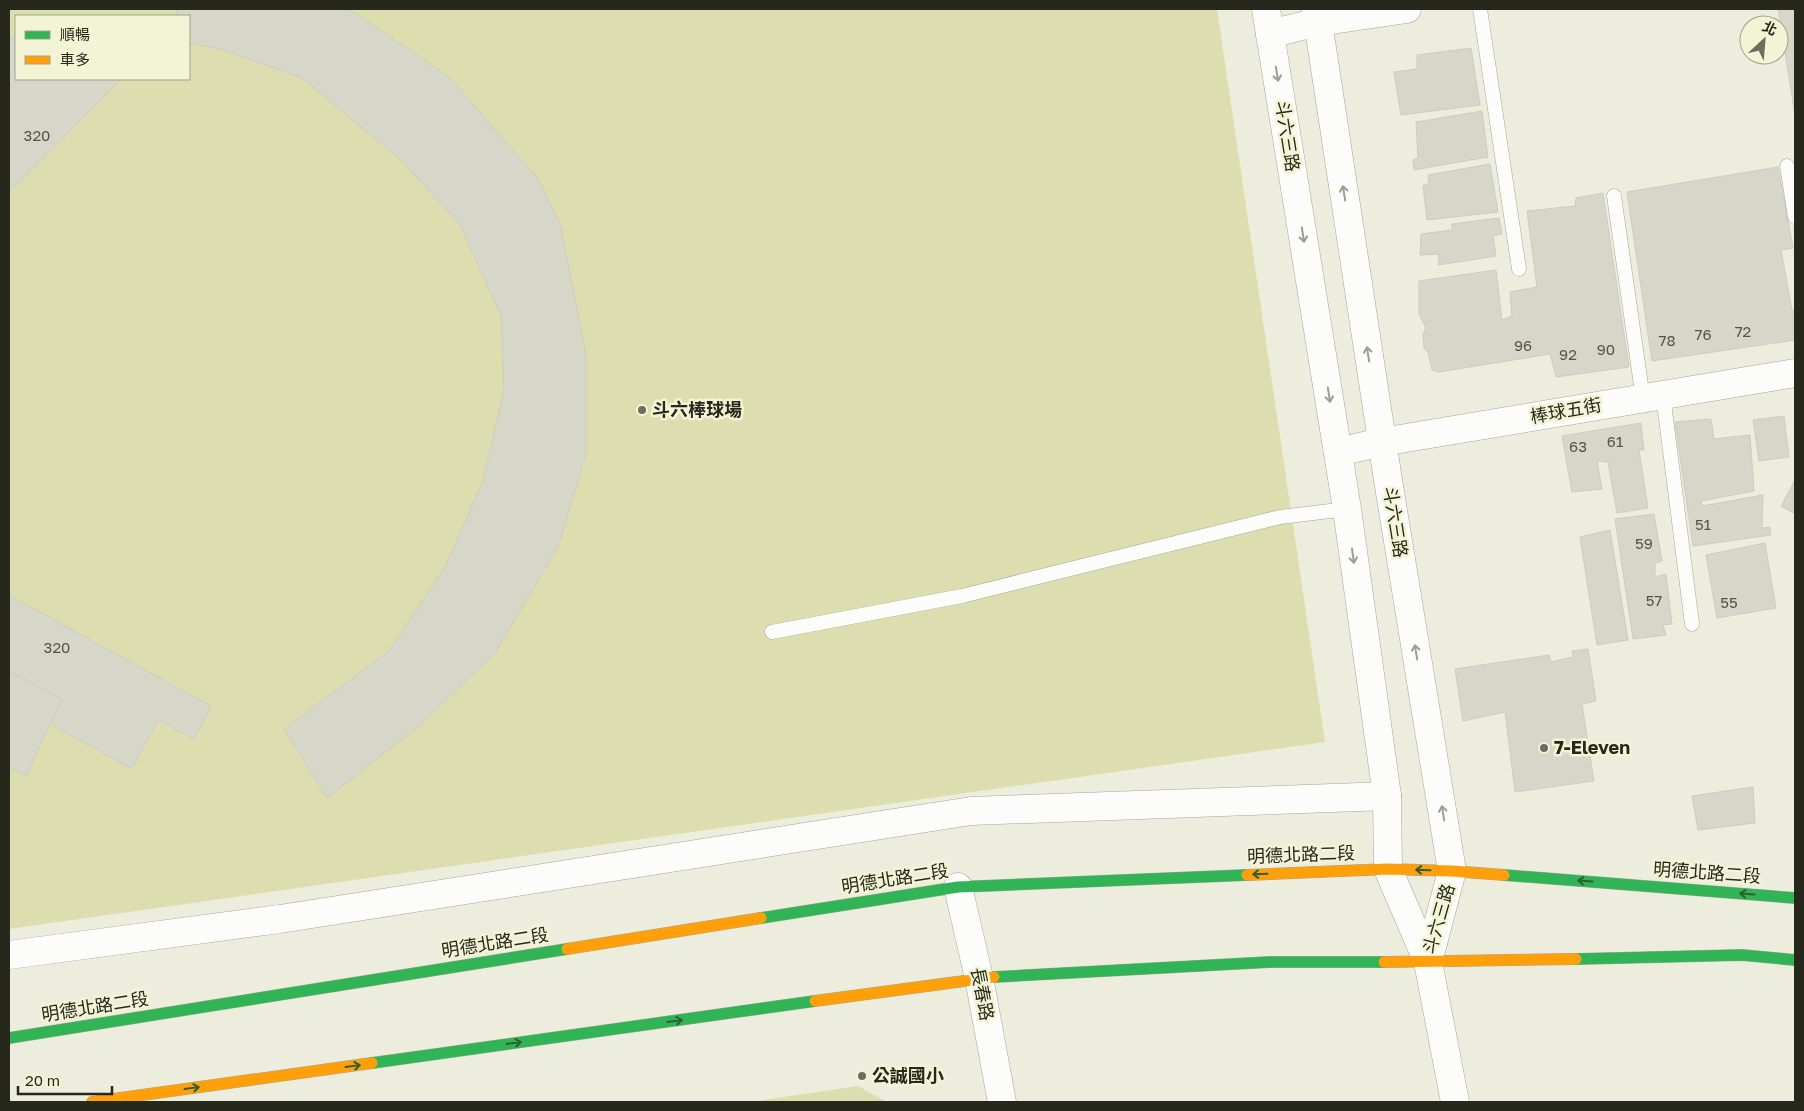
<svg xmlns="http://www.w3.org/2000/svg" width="1804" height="1111" font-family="'Golos Text','Noto Sans TC',sans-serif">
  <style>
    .pitch { fill: #dddeaf; fill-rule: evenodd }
    .building { fill: #d6d6c9; stroke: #cccdbf }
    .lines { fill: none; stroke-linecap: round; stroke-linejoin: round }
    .lane-casing { stroke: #a6a799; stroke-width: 15 }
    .street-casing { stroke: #a6a799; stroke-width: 29 }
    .fast-casing { stroke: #a6a799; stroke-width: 12 }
    .slow-casing { stroke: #a6a799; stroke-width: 12 }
    .lane { stroke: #fcfcfa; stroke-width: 14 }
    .street { stroke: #fcfcfa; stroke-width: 28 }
    .fast { stroke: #30b455; stroke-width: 11 }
    .slow { stroke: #ff9f0a; stroke-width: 11 }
    .oneway { stroke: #9c9d96 }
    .oneway2 { stroke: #2b6033 }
    .poi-dot { fill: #6c6d5f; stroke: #f2f4d5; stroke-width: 2 }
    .labels { text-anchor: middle; stroke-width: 5; stroke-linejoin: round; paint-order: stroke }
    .number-label { font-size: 15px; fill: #545549 }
    .street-label { font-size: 18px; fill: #27281c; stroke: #f2f4d5 }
    .poi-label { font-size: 18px; font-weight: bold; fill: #27281c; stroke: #f2f4d5; text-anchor: start }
  </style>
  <rect width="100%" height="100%" fill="#eceddc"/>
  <g class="pitch">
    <path d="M9,9H1217L1325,742L9,929ZM16,16H189V79H16Z"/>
    <path d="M858,1086L887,1102H751Z"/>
  </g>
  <g class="building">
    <path d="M177,9H345L355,13L448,76L538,178L560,224L586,355V454L558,547L495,653L418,727L327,798L284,729L389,651L446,565L483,481L504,391L501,316L460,225L402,161L302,78L224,50L189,43V16H176Z"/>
    <path d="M1778,9H1795V115Z"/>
    <path d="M16,34V79H121L9,193V41Z"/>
    <path d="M1471,48L1480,105L1401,115L1394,72L1417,69V55Z"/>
    <path d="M1482,111L1488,157L1414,170L1413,160L1418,158L1416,122Z"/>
    <path d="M1490,164L1498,212L1427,220L1423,186L1429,183L1428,175Z"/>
    <path d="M1778,167L1793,248L1781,250L1792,310H1795V340L1652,361L1627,192Z"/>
    <path d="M1603,193L1629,367L1556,377L1550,354L1439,372L1432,370L1428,352L1424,348L1423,334L1426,328L1419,314V281L1496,270L1502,320L1512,316L1510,292L1537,287L1527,211L1575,206L1576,198Z"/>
    <path d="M1499,218L1502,234L1493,236L1496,256L1438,265L1439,254L1420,255L1421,234L1452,230V224Z"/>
    <path d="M1784,416L1789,457L1759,461L1753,420Z"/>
    <path d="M1711,419L1714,439L1750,435L1754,491L1701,501L1702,506L1763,495L1762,528L1770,527L1771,535L1693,546L1675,422Z"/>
    <path d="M1641,423L1644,450H1639L1648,508L1617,513L1608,462L1597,461L1602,489L1572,492L1562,436Z"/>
    <path d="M1795,480V514L1781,506Z"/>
    <path d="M1654,514L1662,561L1655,563V577L1666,574L1672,624L1663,625L1666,635L1633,639L1615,519Z"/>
    <path d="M1610,530L1628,640L1597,645L1580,537Z"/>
    <path d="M1765,543L1776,608L1717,618L1706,555Z"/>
    <path d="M9,595L211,706L194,739L158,720L132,769L9,701Z"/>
    <path d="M1588,649L1596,701L1582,704L1594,781L1515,792L1505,712L1463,721L1455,669L1549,655L1551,662L1573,657L1572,651Z"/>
    <path d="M9,671L62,699L26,776L9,767Z"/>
    <path d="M1753,787L1755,823L1698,830L1692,796Z"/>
  </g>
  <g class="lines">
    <g class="lane-casing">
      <g id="lane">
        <path d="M1480,9L1519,269"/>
        <path d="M1787,166L1795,217"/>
        <path d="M1614,196L1643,399"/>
        <path d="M1663,395L1692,624"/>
        <path d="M772,632L962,596L1280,517L1347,509"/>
      </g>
    </g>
    <g class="street-casing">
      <g id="street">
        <path d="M1266,9L1347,509L1387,796L1388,869L1428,962L1455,1102"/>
        <path d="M1316,9L1388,480L1452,871L1428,962"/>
        <path d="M1270,34L1318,22L1407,9"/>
        <path d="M1338,452L1382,442L1795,373"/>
        <path d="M958,887L979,978L1002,1102"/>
        <path d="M9,955L280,919L971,811L1387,796"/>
      </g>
    </g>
    <g class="fast-casing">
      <g id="fast">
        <path d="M1504,875L1795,898"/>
        <path d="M761,918L958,887L1247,875"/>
        <path d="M1576,959L1742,955L1795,960"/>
        <path d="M994,977L1270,962H1384"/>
        <path d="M9,1038L567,949"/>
        <path d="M372,1063L815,1001"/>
      </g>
    </g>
    <g class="slow-casing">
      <g id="slow">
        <path d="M1247,875L1388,869L1452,871L1504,875"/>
        <path d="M567,949L761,918"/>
        <path d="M1384,962L1576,959"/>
        <path d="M815,1001L994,977"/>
        <path d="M92,1102L372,1063"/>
      </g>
    </g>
    <use href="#lane" class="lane"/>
    <use href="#street" class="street"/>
    <use href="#fast" class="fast"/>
    <use href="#slow" class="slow"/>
  </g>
  <defs><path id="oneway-shaft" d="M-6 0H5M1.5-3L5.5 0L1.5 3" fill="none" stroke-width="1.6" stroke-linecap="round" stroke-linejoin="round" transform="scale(1.25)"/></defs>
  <g class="oneway">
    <use href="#oneway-shaft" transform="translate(1277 74) rotate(81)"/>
    <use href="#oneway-shaft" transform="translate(1344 193) rotate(-99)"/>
    <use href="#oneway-shaft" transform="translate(1303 235) rotate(81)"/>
    <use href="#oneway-shaft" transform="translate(1368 354) rotate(-99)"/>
    <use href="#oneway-shaft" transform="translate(1329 395) rotate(81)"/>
    <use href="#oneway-shaft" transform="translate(1353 556) rotate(82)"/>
    <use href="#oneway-shaft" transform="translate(1416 652) rotate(-99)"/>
    <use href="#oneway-shaft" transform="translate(1443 813) rotate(-99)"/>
  </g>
  <g class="oneway2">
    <use href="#oneway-shaft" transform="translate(1423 870) rotate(-178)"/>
    <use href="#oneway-shaft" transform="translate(1260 874) rotate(178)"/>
    <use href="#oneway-shaft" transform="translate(1585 881) rotate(-176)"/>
    <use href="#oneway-shaft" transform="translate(1747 894) rotate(-176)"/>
    <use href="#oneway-shaft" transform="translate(675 1021) rotate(-8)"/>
    <use href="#oneway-shaft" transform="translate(514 1043) rotate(-8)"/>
    <use href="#oneway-shaft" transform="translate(353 1066) rotate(-8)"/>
    <use href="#oneway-shaft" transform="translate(192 1088) rotate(-8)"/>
  </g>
  <g class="poi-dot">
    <circle cx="642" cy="410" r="5"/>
    <circle cx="1544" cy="748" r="5"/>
    <circle cx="862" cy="1076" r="5"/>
  </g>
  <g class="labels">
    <g class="number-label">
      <text x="37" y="141">320</text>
      <text x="1743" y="337">72</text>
      <text x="1703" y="340">76</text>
      <text x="1667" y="346">78</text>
      <text x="1523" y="351">96</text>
      <text x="1606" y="355">90</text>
      <text x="1568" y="360">92</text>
      <text x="1615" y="447">61</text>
      <text x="1578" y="452">63</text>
      <text x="1703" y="530">51</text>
      <text x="1644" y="549">59</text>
      <text x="1654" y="606">57</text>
      <text x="1729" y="608">55</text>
      <text x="57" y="653">320</text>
    </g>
    <g class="street-label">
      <text transform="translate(1287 136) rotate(81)" y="6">斗六三路</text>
      <text transform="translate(1566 411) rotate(-10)" y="6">棒球五街</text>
      <text transform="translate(1395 522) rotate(81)" y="6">斗六三路</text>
      <text transform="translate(1301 855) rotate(-2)" y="6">明德北路二段</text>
      <text transform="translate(1707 873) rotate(4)" y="6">明德北路二段</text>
      <text transform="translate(895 879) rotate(-9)" y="6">明德北路二段</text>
      <text transform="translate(1439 919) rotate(-74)" y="6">斗六三路</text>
      <text transform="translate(495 943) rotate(-9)" y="6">明德北路二段</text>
      <text transform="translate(982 994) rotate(79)" y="6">長春路</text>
      <text transform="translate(95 1007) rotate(-9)" y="6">明德北路二段</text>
    </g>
    <g class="poi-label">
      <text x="652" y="416">斗六棒球場</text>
      <text x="1554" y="754">7-Eleven</text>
      <text x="872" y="1082">公誠國小</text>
    </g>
  </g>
  <rect width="1804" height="1111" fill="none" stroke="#27281c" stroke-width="20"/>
  <rect x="15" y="15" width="175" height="65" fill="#f2f4d5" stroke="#a1a28b"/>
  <rect x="25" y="31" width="25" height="8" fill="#30b455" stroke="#a1a28b"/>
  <text x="60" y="40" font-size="15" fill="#27281c">順暢</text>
  <rect x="25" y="56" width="25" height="8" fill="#ff9f0a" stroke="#a1a28b"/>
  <text x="60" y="65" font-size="15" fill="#27281c">車多</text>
  <g transform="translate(1764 40) rotate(26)"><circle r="24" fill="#f2f4d5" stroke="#a1a28b"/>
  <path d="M0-4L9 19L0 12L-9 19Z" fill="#6c6d5f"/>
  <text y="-8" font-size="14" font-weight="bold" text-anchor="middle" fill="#27281c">北</text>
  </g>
  <path d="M18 1086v8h94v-8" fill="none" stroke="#27281c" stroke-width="2.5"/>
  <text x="25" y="1086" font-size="15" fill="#27281c" stroke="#f2f4d5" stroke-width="4" paint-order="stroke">20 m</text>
</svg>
